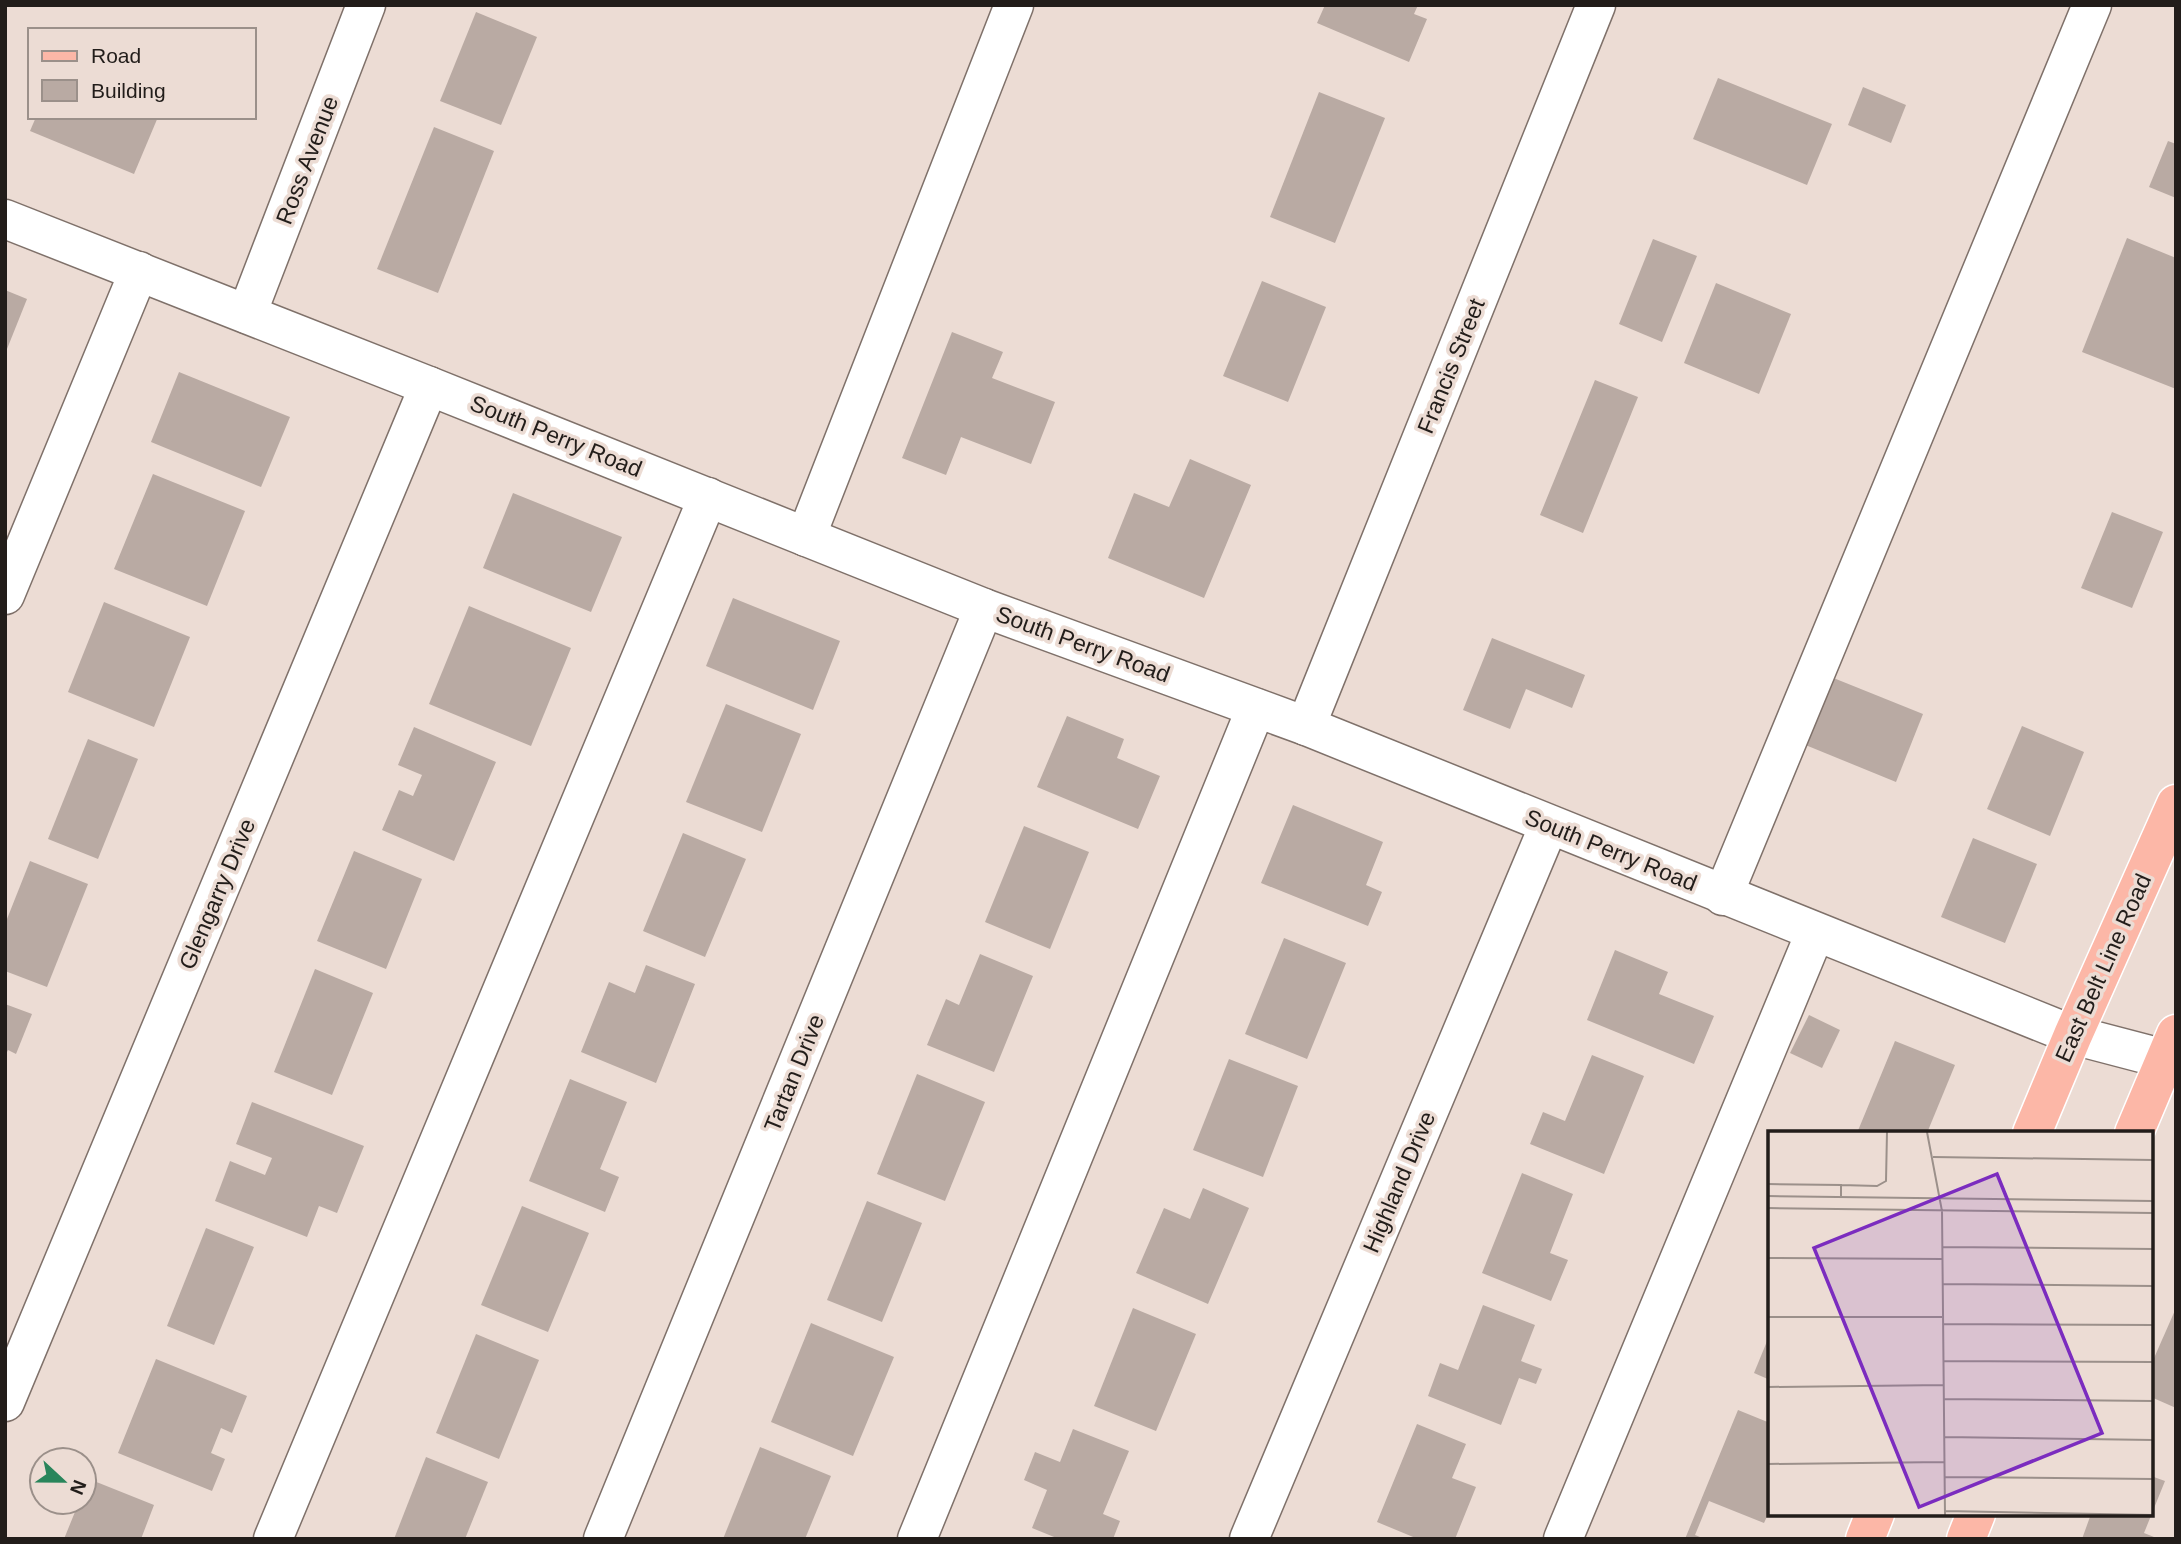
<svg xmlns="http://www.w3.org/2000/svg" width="2181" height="1544" font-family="Helvetica,sans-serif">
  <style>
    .building { fill: #b9aaa3 }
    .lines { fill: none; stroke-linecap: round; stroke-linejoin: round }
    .minor-casing { stroke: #7f716a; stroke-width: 41 }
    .major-casing { stroke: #fff; stroke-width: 41 }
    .minor { stroke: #fff; stroke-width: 38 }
    .major { stroke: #fcb7a7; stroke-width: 38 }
    .labels { text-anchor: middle; stroke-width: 7; stroke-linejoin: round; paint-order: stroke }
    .street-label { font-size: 23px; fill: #221d1a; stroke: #ecdcd4 }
    .inset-road { fill: none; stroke: #9b908a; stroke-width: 2 }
    .view { fill: #7b2cbf; fill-opacity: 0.15; stroke: #7b2cbf; stroke-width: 3.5 }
    .inset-edge { fill: none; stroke: #221d1a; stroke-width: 3.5 }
  </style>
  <rect width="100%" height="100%" fill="#ecdcd4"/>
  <g class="building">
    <path d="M1325,5H1418L1414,14L1427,19L1409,62L1317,23Z"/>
    <path d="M476,12L537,37L501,125L440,101Z"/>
    <path d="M1718,78L1832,124L1807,185L1693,139Z"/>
    <path d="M1863,87L1906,105L1891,143L1848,125Z"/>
    <path d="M1319,92L1385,118L1335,243L1270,217Z"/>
    <path d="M36,117H158L134,174L30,131Z"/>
    <path d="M434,127L494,151L438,293L377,269Z"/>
    <path d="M2168,141L2176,144V198L2149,187Z"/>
    <path d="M2127,238L2176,258V389L2082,352Z"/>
    <path d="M1653,239L1697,256L1662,342L1619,324Z"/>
    <path d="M1262,281L1326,307L1288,402L1223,376Z"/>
    <path d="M1716,283L1791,314L1759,394L1684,363Z"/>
    <path d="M5,290L27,299L5,354Z"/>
    <path d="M952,332L1003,352L992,378L1055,402L1031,464L961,437L946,475L902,458Z"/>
    <path d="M179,372L290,417L261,487L151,442Z"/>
    <path d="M1595,380L1638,397L1583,533L1540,515Z"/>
    <path d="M1190,459L1251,485L1204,598L1108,558L1134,493L1169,507Z"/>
    <path d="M153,474L245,511L207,606L114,569Z"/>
    <path d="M513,493L622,537L591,612L483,568Z"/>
    <path d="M2112,512L2163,532L2132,608L2081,588Z"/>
    <path d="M733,598L840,641L813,710L706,666Z"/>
    <path d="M104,602L190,637L154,727L68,692Z"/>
    <path d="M469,606L571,648L531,746L429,704Z"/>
    <path d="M1492,638L1585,675L1572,708L1526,689L1510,729L1463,710Z"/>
    <path d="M1831,677L1923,714L1896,782L1803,744Z"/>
    <path d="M726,704L801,734L762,832L686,802Z"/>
    <path d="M1067,716L1124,739L1117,758L1160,776L1138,829L1037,787Z"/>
    <path d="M2022,726L2084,752L2050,836L1987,809Z"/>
    <path d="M414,727L496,762L454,861L382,830L399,790L413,796L422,775L398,765Z"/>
    <path d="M88,739L138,759L98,859L48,839Z"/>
    <path d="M1293,805L1383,842L1366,885L1382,892L1368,926L1261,883Z"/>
    <path d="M1024,826L1089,852L1050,949L985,922Z"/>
    <path d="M683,833L746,859L705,957L643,931Z"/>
    <path d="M1973,838L2037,864L2005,943L1941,917Z"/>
    <path d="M354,851L422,879L386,969L317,941Z"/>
    <path d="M30,861L88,884L47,987L5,971V924Z"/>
    <path d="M1284,938L1346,963L1307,1059L1245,1034Z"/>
    <path d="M1615,950L1668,972L1659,994L1714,1016L1694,1064L1587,1020Z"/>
    <path d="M980,954L1033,976L994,1072L927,1045L946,999L959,1005Z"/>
    <path d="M646,965L695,984L656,1083L581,1052L609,982L635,993Z"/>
    <path d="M315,969L373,993L332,1095L274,1072Z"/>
    <path d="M5,1004L32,1014L16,1054L8,1050L5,1056Z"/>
    <path d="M1809,1015L1840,1030L1822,1068L1790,1053Z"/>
    <path d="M1895,1041L1955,1065L1927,1133H1857Z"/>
    <path d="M1592,1055L1644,1076L1604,1174L1530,1144L1543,1112L1565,1121Z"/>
    <path d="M1229,1059L1298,1086L1263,1177L1193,1150Z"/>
    <path d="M917,1074L985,1102L945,1201L877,1174Z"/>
    <path d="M570,1079L627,1102L600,1169L619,1177L605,1212L529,1181Z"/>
    <path d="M252,1102L364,1146L337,1213L319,1206L307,1237L215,1201L230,1161L265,1175L272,1158L236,1144Z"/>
    <path d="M1522,1173L1573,1194L1550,1253L1568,1260L1551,1301L1482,1273Z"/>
    <path d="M1203,1188L1249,1208L1208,1304L1136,1273L1164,1208L1190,1219Z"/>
    <path d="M867,1201L922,1223L882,1322L827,1300Z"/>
    <path d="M522,1206L589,1233L548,1332L481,1305Z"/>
    <path d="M206,1228L254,1247L214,1345L167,1326Z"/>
    <path d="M1483,1305L1535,1325L1521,1361L1542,1369L1536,1384L1519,1378L1501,1425L1428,1396L1440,1363L1458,1370Z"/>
    <path d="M1133,1308L1196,1334L1156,1431L1094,1406Z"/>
    <path d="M2176,1308V1408L2151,1397V1365Z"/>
    <path d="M811,1323L894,1357L853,1456L771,1422Z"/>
    <path d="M476,1334L539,1360L499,1459L436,1433Z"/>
    <path d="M1770,1334V1380L1754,1373Z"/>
    <path d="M156,1359L247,1396L232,1433L221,1428L211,1453L225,1459L212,1491L118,1453Z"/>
    <path d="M1738,1410L1770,1423V1510L1764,1523L1709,1501L1695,1535L1705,1539H1685Z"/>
    <path d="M1417,1424L1466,1444L1452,1478L1476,1487L1455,1539H1418L1377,1522Z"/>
    <path d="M1073,1429L1129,1451L1103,1514L1120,1521L1113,1539H1059L1032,1528L1047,1490L1024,1480L1035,1452L1060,1462Z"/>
    <path d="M760,1447L831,1476L805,1539H723Z"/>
    <path d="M426,1457L488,1482L465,1539H394Z"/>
    <path d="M2151,1476L2165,1481L2144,1533L2159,1539H2082L2091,1514H2151Z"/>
    <path d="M89,1479L154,1505L141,1539H64L79,1502H84V1490Z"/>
  </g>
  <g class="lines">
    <g class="minor-casing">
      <g id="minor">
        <path d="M5,219L429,386L984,608L1306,726L2073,1035L2176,1062"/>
        <path d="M247,314L366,5"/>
        <path d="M806,537L1014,5"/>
        <path d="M5,595L139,271"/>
        <path d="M1306,726L1596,5"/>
        <path d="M1723,896L2092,5"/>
        <path d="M5,1402L429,386"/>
        <path d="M273,1539L708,497"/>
        <path d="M603,1539L984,608"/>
        <path d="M917,1539L1256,708"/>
        <path d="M1249,1539L1549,825"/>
        <path d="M1563,1539L1815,933"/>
      </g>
    </g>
    <g class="major-casing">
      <g id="major">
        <path d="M2032,1133L2073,1035L2176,804"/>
        <path d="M2134,1133L2176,1034"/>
        <path d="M1865,1539L1875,1514"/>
        <path d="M1966,1539L1976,1514"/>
      </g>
    </g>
    <use href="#minor" class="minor"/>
    <use href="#major" class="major"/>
  </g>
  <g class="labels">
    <g class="street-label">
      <text transform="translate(307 160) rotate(-69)" y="8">Ross Avenue</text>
      <text transform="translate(1451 366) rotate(-68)" y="8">Francis Street</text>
      <text transform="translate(556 436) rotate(22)" y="8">South Perry Road</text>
      <text transform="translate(1083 644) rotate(20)" y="8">South Perry Road</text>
      <text transform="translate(1611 850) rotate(22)" y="8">South Perry Road</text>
      <text transform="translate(217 894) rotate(-67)" y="8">Glengarry Drive</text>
      <text transform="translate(2103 968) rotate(-66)" y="8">East Belt Line Road</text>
      <text transform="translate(794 1073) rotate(-68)" y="8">Tartan Drive</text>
      <text transform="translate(1399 1182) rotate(-67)" y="8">Highland Drive</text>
    </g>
  </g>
  <g transform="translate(1768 1131)">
    <rect width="385" height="385" fill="#ecdcd4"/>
    <path class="inset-road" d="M159,1L174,80L177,384M165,26L385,29M0,53L73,54V65M73,54L109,55L118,50L119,1M0,65L385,70M0,77L385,82M174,116L385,118M0,127L174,128M174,153L385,155M0,186H174M175,193L385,194M176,230L385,231M0,256L176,254M176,268L385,270M176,306L385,309M0,333L176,331M176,346L385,348M177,380L385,384"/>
    <path class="view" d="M229,43L334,302L151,376L46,117Z"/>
    <rect width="385" height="385" class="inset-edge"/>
  </g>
  <rect width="2181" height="1544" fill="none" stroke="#221d1a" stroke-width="14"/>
  <rect x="28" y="28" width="228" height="91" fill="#ecdcd4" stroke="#9b908a" stroke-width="2"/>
  <rect x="42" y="51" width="35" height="10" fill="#fcb7a7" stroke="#9b908a" stroke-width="2"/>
  <text x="91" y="63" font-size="21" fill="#221d1a">Road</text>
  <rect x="42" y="80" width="35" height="21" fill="#b9aaa3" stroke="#9b908a" stroke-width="2"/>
  <text x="91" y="98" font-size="21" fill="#221d1a">Building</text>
  <g transform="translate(63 1481) rotate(112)"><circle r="33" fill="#ecdcd4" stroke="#9b908a" stroke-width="2"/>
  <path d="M0-5L12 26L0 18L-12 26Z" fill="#29855b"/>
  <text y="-10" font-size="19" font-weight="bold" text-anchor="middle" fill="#221d1a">N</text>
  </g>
</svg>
